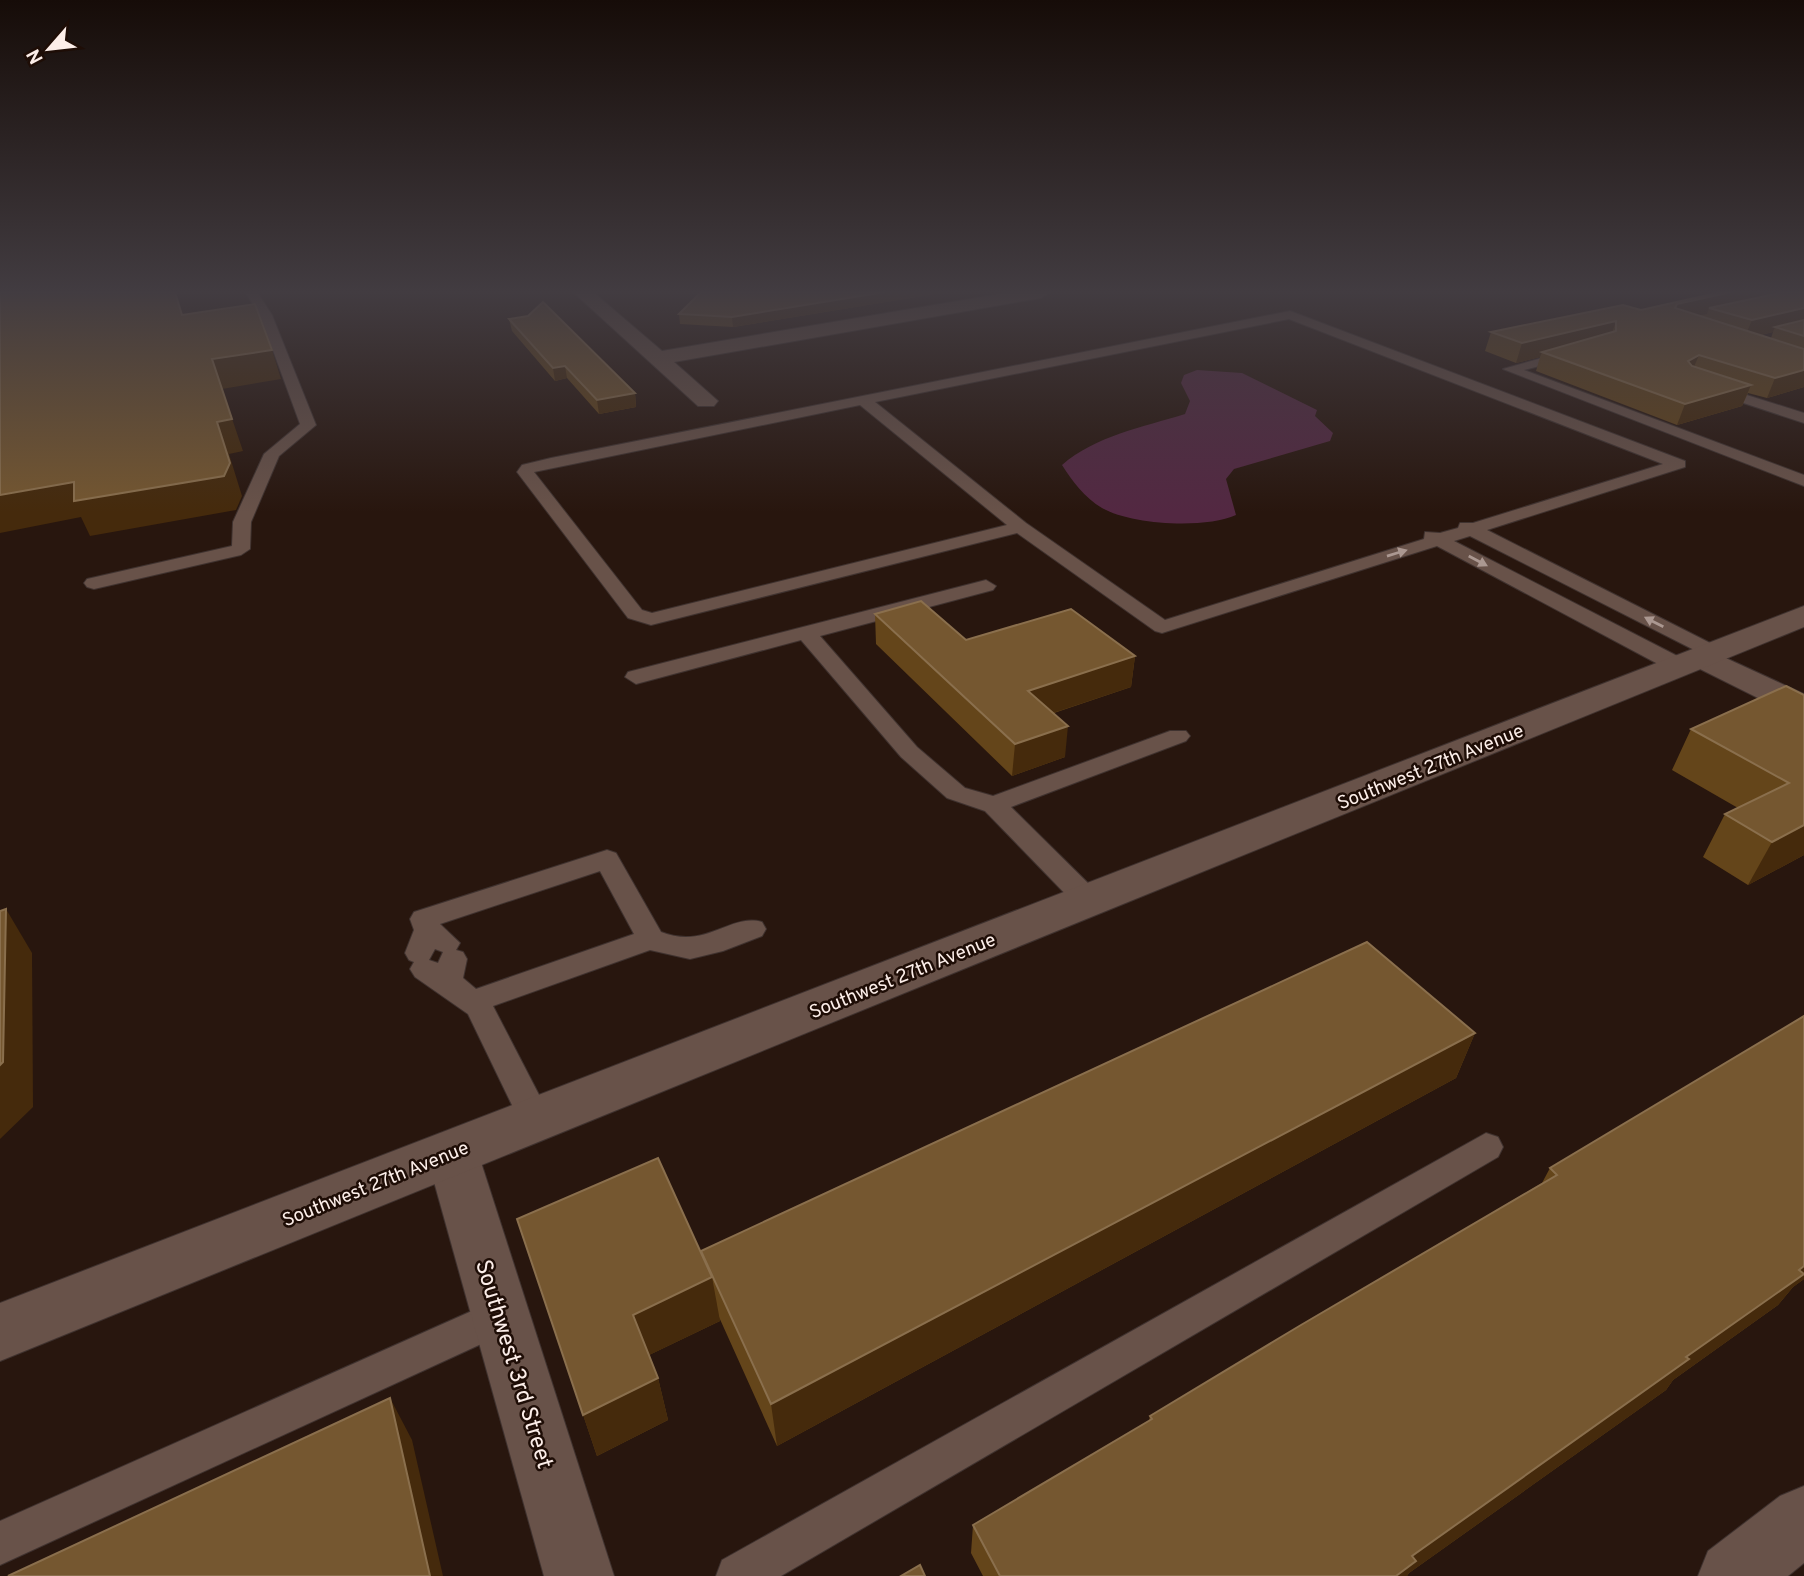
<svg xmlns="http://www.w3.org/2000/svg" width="1804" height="1576" font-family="Overpass,sans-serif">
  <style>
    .water { fill: #532842 }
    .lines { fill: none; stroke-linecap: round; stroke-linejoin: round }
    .lane-casing { stroke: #3f322f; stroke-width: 2 }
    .street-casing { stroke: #3f322f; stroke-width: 2 }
    .secondary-casing { stroke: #3f322f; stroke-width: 2 }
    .lane { fill: #685249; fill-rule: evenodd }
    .street { fill: #685249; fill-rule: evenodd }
    .secondary { fill: #685249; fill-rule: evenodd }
    .wall { fill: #64451a; fill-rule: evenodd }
    .shaded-wall { fill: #452a0c }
    .building { fill: #755730; stroke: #8a6f4d; stroke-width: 2 }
    .oneway { fill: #ab9891 }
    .labels { text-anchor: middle; stroke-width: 5; stroke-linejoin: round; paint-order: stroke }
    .street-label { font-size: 19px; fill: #fceee9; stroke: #1e0d06 }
    .near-street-label { font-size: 23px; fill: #fceee9; stroke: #1e0d06 }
  </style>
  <rect width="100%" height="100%" fill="#28160e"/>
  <path class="water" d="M1197,370L1242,373L1317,410L1315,416L1333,433L1330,441L1234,469L1226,479L1236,515C1205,529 1132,525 1102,508C1085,498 1072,481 1062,465C1095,436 1143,427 1185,414L1190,401L1181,383L1184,375Z"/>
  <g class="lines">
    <g class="lane-casing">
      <g id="lane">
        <path d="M245,292H257L272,315L316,425L279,456L251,522L250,549L241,555L94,589L87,587L84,583L87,579L232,546L233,522L264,454L300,424L260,315Z"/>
        <path d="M1290,311L1685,461V467L1487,530L1722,649L1726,653L1722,657H1708L1470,536L1454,541L1689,662L1692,667L1681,673L1673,672L1437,546L1162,633L1155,631L1017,533L651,625L628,618L517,472L522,465L551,458ZM1289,319L1663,464L1473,523H1460L1458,528L1440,533L1425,532L1424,539L1165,620L1026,523L875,402ZM860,405L1007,525L652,613L642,610L534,472Z"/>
        <path d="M1570,350L1575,351V357L1524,370L1804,475V486L1503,369Z"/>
        <path d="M1715,385L1804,413V423L1710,392L1708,389Z"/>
        <path d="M986,580L996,586L993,590L820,636L917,747L965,788L993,796L1170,731H1186L1190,736L1186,741L1011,807L1099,894L1103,901L1099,908L1089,910L1079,908L985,811L947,798L901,757L801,640L636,684L625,677L628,672Z"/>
        <path d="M607,850L616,853L661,932C706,950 730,913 762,922L766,929L762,936L723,951L690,959L650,950L493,1006L552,1120L548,1130L536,1134L524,1130L468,1014L415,977L410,969L414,962L409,960L405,953L414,930L410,919L414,912ZM600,871L634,934L476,989L463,978L467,959L463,952L456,950L460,943L440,924ZM435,949L443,952L438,963L429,960Z"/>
        <path d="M1486,1133L1498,1137L1503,1147L1498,1157L781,1576H716L722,1560Z"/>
        <path d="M501,1298L514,1303L520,1316L514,1329L0,1565V1521Z"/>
      </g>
    </g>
    <g class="street-casing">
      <g id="street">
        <path d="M573,292H593L662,351L1011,292H1050L1041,298L674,362L718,401L714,406H698Z"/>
        <path d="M1704,648L1804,694V719L1792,715L1692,665L1687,658L1692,651Z"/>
        <path d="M452,1131L471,1137L478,1153L614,1576H544L426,1153L433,1137Z"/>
        <path d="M1804,1486V1563L1788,1576H1698L1708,1551L1780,1496Z"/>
      </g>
    </g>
    <g class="secondary-casing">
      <path id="secondary" d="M1804,606V627L0,1361V1303Z"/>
    </g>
    <use href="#lane" class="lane"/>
    <use href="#street" class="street"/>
    <use href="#secondary" class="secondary"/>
  </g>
  <g class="wall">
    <path d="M701,292H947L733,327L680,324L679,314Z"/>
    <path d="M1804,292V387L1767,398L1748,393L1742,406L1677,425L1536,371L1540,357L1516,363L1485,351L1491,332L1641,310ZM1773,332L1771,338L1761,335Z"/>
    <path d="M509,319L635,393L636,407L599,414L567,378L555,381L512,331Z"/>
    <path d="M875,614L966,640L1135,656L1131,687L1054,713L1065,757L1012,776L876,644Z"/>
    <path d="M1804,695V855L1748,885L1703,857L1725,814L1738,808L1672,770L1691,729Z"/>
    <path d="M1804,1016V1279L1793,1287L1778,1305L1673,1380L1666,1390L1409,1573L1407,1576H983L971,1553L973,1525L1149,1421L1150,1416L1542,1183L1550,1168Z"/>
    <path d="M1475,1033L1456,1078L777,1446L719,1317L720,1321L649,1355L658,1378L668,1420L597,1456L517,1219L702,1254Z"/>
  </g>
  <g class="shaded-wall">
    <path d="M885,292H947L733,327L732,317Z"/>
    <path d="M1731,292H1795L1709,308L1707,314L1670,322L1677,304Z"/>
    <path d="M1804,308V324L1775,327L1773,332L1744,339L1752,320Z"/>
    <path d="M1616,321L1610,339L1542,352L1540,357L1516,363L1522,343Z"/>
    <path d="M272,350L281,379L222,389L243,451L229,454L242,496L236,510L90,536L81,517L0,533V495L212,359Z"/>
    <path d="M1699,355L1691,374L1688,361Z"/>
    <path d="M565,366L567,378L555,381L553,368Z"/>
    <path d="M1804,370V387L1767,398L1775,378Z"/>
    <path d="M1751,385L1742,406L1677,425L1685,404Z"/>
    <path d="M635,393L636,407L599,414L597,400Z"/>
    <path d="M1135,656L1131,687L1026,722L1028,691Z"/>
    <path d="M1068,726L1065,757L1012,776L1015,744Z"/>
    <path d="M1804,825V855L1748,885L1772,842Z"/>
    <path d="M6,909L32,953L33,1107L0,1139V1065Z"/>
    <path d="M1475,1033L1456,1078L777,1446L771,1404Z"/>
    <path d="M1804,1266V1279L1793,1287L1778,1305L1673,1380L1666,1390L1409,1573L1407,1576H1396L1412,1556L1686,1357Z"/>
    <path d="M712,1277L720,1321L643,1358L633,1315Z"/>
    <path d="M658,1378L668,1420L597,1456L583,1415Z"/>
    <path d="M390,1398L412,1440L443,1576H430Z"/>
  </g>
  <g class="building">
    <path d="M0,292H175L182,315L255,304L272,350L212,359L232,419L217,422L230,463L224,476L74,501V482L0,495Z"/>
    <path d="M701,292H885L732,317L679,314Z"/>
    <path d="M1721,292H1731L1677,304L1675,308L1804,349V370L1775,378L1699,355L1688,361L1692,366L1751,385L1685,404L1542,352L1616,331V321L1522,343L1491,332L1623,305L1641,310Z"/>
    <path d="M1785,292H1804V308L1752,320L1709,308Z"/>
    <path d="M543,302L635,393L597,400L565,366L553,368L509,319L528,316Z"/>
    <path d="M1804,320V336L1775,327Z"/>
    <path d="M921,601L966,640L1071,609L1135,656L1028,691L1068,726L1015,744L875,614Z"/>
    <path d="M1786,686L1804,695V825L1772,842L1725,814L1789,783L1691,729Z"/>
    <path d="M6,909L3,1062L0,1065V911Z"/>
    <path d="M1367,942L1475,1033L771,1404L701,1251Z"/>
    <path d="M1804,1016V1266L1799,1270L1804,1274L1686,1357L1689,1359L1412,1556L1416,1561L1396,1576H1000L973,1525L1152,1419L1150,1416L1301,1325L1557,1175L1550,1168Z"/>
    <path d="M658,1158L712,1277L633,1315L658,1378L583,1415L517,1219Z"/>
    <path d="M390,1398L430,1576H8Z"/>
    <path d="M920,1565L925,1576H901Z"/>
  </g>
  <defs><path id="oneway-solid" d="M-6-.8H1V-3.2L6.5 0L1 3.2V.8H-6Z" transform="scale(1.75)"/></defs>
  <g class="oneway">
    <use href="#oneway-solid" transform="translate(1397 553) rotate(-17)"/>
    <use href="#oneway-solid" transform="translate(1478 561) rotate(28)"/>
    <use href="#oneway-solid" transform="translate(1654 622) rotate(-153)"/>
  </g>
  <linearGradient id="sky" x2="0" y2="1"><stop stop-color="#160c08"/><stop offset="0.57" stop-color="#423c41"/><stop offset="1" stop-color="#423c41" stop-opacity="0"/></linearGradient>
  <rect width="1804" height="512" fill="url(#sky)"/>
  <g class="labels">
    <g class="street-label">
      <text transform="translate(1430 766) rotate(-22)" y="7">Southwest 27th Avenue</text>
      <text transform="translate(902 975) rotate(-22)" y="7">Southwest 27th Avenue</text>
      <text transform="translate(375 1183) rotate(-22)" y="7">Southwest 27th Avenue</text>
    </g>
    <g class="near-street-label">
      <text transform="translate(515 1364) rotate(73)" y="8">Southwest 3rd Street</text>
    </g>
  </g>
  <g transform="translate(49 49) rotate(242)" stroke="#1e0d06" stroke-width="5" paint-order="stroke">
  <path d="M0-5L12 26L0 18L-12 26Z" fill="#fceee9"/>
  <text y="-10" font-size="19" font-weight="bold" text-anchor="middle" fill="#fceee9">N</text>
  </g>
</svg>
